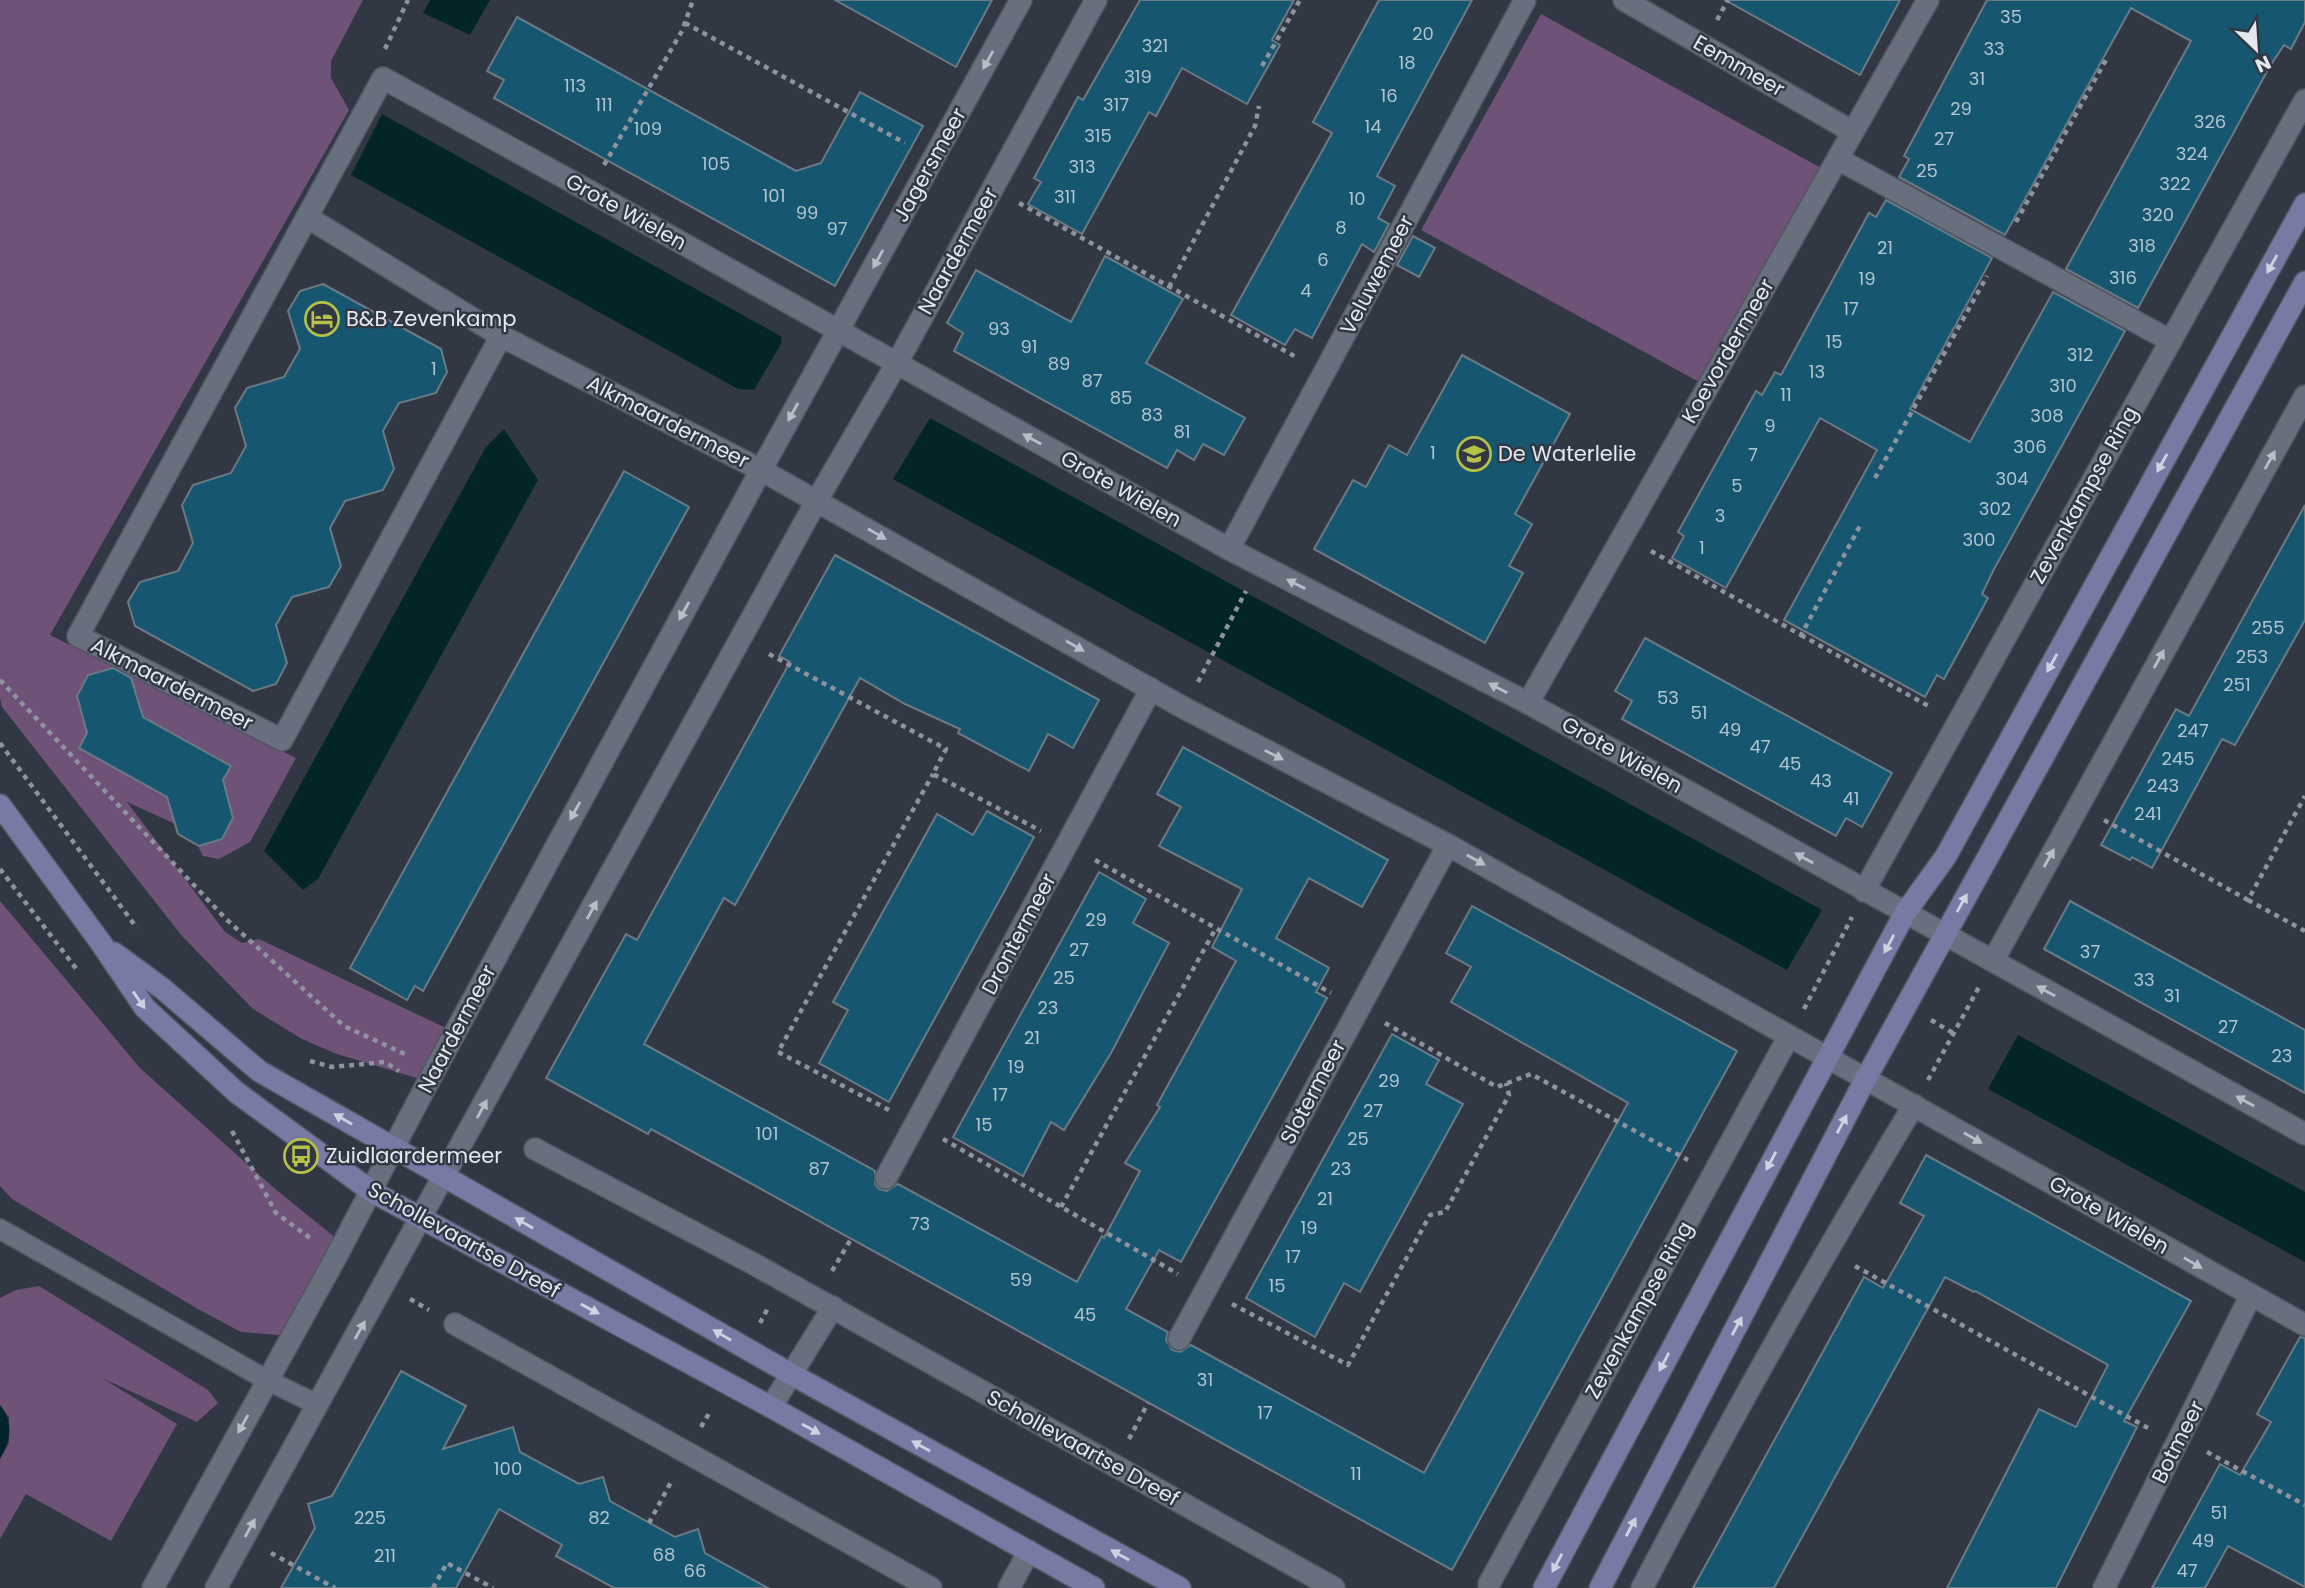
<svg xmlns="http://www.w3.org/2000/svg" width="2305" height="1588" font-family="Poppins,sans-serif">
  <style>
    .green { fill: #6f5277 }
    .water { fill: #042528 }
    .building { fill: #175671; stroke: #6b7b84; stroke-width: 2 }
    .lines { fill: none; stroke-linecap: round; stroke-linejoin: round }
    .lane-casing { stroke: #515761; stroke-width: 22 }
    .street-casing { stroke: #515761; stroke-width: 24 }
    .secondary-casing { stroke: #515761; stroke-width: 24 }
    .path { stroke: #8e939d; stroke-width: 4.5; stroke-dasharray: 5 5; stroke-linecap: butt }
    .lane { stroke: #68707e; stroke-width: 19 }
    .street { stroke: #68707e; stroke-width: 21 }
    .secondary { stroke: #797aa4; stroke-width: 21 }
    .oneway { fill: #b9bec8 }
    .oneway2 { fill: #cfd2e1 }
    .labels { text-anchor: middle; stroke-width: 5; stroke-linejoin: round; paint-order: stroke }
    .number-label { font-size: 18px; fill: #b1c4d0 }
    .street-label { font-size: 21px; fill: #e4e8f0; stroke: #313844 }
    .poi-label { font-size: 21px; fill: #e4e8f0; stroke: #313844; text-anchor: start }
  </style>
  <rect width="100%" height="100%" fill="#313844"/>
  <g class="green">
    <path d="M0,0H363L331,61V78L349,110L50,635L296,758L250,842L219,859L203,856L194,838L182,827L127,802L225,932L242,943L259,939L448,1029L420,1079L337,1054L302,1039L253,1009L182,936L2,707L0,698Z"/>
    <path d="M1541,14L1821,168L1701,383L1421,230Z"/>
    <path d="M0,901L140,1068L274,1188L337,1239L290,1336L241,1332L198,1309L12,1199L0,1186Z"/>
    <path d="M39,1286L208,1390L218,1403L197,1422L102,1378L177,1424L111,1541L26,1494L0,1539V1459L9,1443V1417L0,1405V1298L16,1290Z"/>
  </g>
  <g class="water">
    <path d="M430,0H490L470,35L423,13Z"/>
    <path d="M382,114L782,337L781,344L754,390L738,389L351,175Z"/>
    <path d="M930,418L1822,910L1787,970L893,479Z"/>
    <path d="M504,429L538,480L318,879L303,890L264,851L486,447Z"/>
    <path d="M2018,1035L2305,1192V1262L1988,1089Z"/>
    <path d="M0,1405C14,1424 11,1439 0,1459Z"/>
  </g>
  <g class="building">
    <path d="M835,0H992L956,67Z"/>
    <path d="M1140,0H1294L1272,40L1280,45L1247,104L1182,68L1156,116L1149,112L1082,234L1028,204L1041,182L1034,178L1078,97L1083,100Z"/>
    <path d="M1379,0H1472L1377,176L1395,186L1378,218L1389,224L1374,252L1362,244L1312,338L1295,329L1285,345L1231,315L1332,133L1313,122Z"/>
    <path d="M1725,0H1900L1860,75Z"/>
    <path d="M1987,0H2305V22L2291,49L2284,45L2270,66L2138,308L2066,269L2191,41L2131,8L2005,235L1899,177L1909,159L1904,156Z"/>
    <path d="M517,17L796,171L821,163L860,92L923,126L835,286L494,98L504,80L487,71Z"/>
    <path d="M1886,200L1992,258L1910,409L1970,442L2053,292L2125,331L1993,571L1982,594L1988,598L1944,679L1937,675L1925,697L1784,620L1877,450L1820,418L1726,588L1672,558L1684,536L1678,532L1756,391L1762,395L1775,372L1781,375L1869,213L1876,217Z"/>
    <path d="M1413,236L1435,248L1419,277L1397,265Z"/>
    <path d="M1105,256L1183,299L1146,363L1245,418L1224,455L1203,444L1194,460L1177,450L1167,468L954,351L963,333L947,323L976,270L1071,322Z"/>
    <path d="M323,284L441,349L447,372L436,393L399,403L383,431L394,469L383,490L345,501L330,528L341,566L329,587L292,597L276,625L287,663L276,684L253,691L135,626L128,602L140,582L178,571L193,543L182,505L193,485L231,473L246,446L235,408L247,388L284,377L300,349L288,311L300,291Z"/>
    <path d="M1462,355L1570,414L1515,514L1532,524L1509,566L1523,573L1485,643L1314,549L1353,480L1366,487L1389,445L1407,455Z"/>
    <path d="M624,471L689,507L423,991L415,986L407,1000L350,968Z"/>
    <path d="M2305,505V620L2235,745L2222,739L2152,868L2132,857L2130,860L2101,845L2176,709L2189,716Z"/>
    <path d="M835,555L1099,700L1073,748L1048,734L1029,771L958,733L960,729L905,704L860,678L735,905L724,898L644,1044L872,1169L875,1171V1184L879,1189L887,1191L898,1184L1077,1282L1102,1236L1104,1238L1140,1171L1125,1163L1160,1107L1157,1105L1236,961L1212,947L1242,889L1159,846L1181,807L1157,794L1183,747L1388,860L1362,907L1309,878L1276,938L1329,968L1316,992L1327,998L1181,1262L1159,1250L1126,1309L1168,1332L1166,1340L1172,1350L1180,1352L1191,1345L1424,1473L1628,1103L1451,1002L1471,967L1446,953L1472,906L1737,1051L1452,1570L732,1173L651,1129L648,1134L546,1078L626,934L637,940L790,662L779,656Z"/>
    <path d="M1645,638L1892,773L1862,827L1846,818L1836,836L1622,719L1632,701L1615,691Z"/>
    <path d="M113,668L131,678L143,717L231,766L223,780L233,818L222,839L199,846L178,834L167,797L79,748L87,733L77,696L88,675Z"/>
    <path d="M987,811L1034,837L889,1102L819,1063L848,1010L833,1002L937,814L973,835Z"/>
    <path d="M1099,872L1146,899L1133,923L1169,943L1111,1053L1064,1130L1051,1122L1023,1176L953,1137Z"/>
    <path d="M2070,901L2305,1030V1093L2044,949Z"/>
    <path d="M1392,1034L1439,1060L1426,1084L1463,1104L1360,1292L1344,1283L1315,1337L1246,1298Z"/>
    <path d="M1926,1155L2191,1301L2124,1421L2137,1427L2056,1588H1947L2039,1409L2076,1427L2108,1365L1975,1291L1974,1292L1945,1277L1774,1588H1693L1864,1277L1883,1288L1924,1216L1900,1203Z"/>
    <path d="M2300,1337L2305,1338V1587L2228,1546L2205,1588H2152L2220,1464L2240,1475L2271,1422L2257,1414Z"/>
    <path d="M401,1371L466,1406L443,1449L513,1427L520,1452L579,1484L603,1477L610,1501L675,1537L698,1529L705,1553L768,1588H614L556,1556L562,1545L499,1509L456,1588H281L315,1528L308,1504L332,1496Z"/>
  </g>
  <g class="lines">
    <g class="lane-casing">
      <path id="lane" d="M0,1229L267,1380L318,1405"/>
    </g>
    <g class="street-casing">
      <g id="street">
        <path d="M1624,0L1853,132"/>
        <path d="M1838,159L2171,341"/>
        <path d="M307,217L501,336L761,470L1184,708L1448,845L2305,1325"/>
        <path d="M501,336L282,740L78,636L383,78L589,191L1229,549L1528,703L2305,1134"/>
        <path d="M1229,549L1525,0"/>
        <path d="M1528,703L1928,0"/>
        <path d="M1864,891L2305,100"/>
        <path d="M1993,961L2305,396"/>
        <path d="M535,1149L752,1263L1334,1588"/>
        <path d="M886,1178L1151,689"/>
        <path d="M455,1324L931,1588"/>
        <path d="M1179,1339L1448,845"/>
        <path d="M771,1407L833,1307"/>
        <path d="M1489,1584L1789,1036"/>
        <path d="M153,1588L336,1257L426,1086L761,470L1021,0"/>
        <path d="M216,1588L817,500L897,363L1096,0"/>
        <path d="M1009,1588L1029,1551"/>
        <path d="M1642,1588C1728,1424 1818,1263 1914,1105"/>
        <path d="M2104,1588L2251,1295"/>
      </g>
    </g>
    <g class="secondary-casing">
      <g id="secondary">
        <path d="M0,805L101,943L145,1008L236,1092L371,1191L771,1407L1094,1588"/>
        <path d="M114,953L163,989L259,1071L791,1374L1180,1588"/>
        <path d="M1544,1588L1905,913L1946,856L2305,204"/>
        <path d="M1600,1588L1865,1080L2305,282"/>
      </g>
    </g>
    <g class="path">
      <path d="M1717,20L1728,0"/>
      <path d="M685,23L905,143"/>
      <path d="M385,49L408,0"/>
      <path d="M1262,66L1300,0"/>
      <path d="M604,165L682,31L693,0"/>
      <path d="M1019,203L1296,357"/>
      <path d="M2016,222L2107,58"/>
      <path d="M1169,287L1255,126L1259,106"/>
      <path d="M1875,478L1987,276"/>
      <path d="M1651,551L1801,635L1861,524"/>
      <path d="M1801,635L1932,708"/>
      <path d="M769,654L946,749L933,774L1041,831"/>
      <path d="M0,680L226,919L344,1026L409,1056"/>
      <path d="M1198,682L1246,591"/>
      <path d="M0,743L137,928"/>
      <path d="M2104,820L2248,900L2305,796"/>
      <path d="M1095,860L1331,993"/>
      <path d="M0,869L78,971"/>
      <path d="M2248,900L2305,931"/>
      <path d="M1804,1009L1852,917"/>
      <path d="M1931,1020L1953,1033"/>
      <path d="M1385,1023L1497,1087L1531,1074L1688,1160"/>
      <path d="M310,1061L332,1067L385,1062L399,1071"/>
      <path d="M1928,1080L1979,987"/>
      <path d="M889,1110L778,1052L933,774"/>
      <path d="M232,1131L276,1213L310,1238"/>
      <path d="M943,1139L1178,1274"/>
      <path d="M1061,1207L1216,928"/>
      <path d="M1855,1266L2148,1428"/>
      <path d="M832,1271L851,1239"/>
      <path d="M410,1299L429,1310"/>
      <path d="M1232,1304L1348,1365L1430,1215L1445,1212L1509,1095L1506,1083"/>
      <path d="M760,1323L769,1306"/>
      <path d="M701,1427L711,1410"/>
      <path d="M1129,1439L1148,1403"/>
      <path d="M2207,1452L2305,1505"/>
      <path d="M649,1523L672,1480"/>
      <path d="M271,1553L335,1588"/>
      <path d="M433,1588L447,1563L493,1588"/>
    </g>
    <use href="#lane" class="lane"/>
    <use href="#street" class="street"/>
    <use href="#secondary" class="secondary"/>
  </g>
  <defs><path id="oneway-solid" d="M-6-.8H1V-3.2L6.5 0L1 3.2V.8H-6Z" transform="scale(1.75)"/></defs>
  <g class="oneway">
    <use href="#oneway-solid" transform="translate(988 60) rotate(119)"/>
    <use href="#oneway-solid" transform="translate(878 259) rotate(119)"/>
    <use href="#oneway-solid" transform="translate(793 412) rotate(119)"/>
    <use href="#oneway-solid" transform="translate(1032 439) rotate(-151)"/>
    <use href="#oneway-solid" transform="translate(2270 460) rotate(-61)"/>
    <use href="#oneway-solid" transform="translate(877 534) rotate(30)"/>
    <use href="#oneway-solid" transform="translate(1296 584) rotate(-153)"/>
    <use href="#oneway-solid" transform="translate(684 611) rotate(119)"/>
    <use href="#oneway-solid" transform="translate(1075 646) rotate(30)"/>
    <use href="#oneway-solid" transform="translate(2159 659) rotate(-61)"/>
    <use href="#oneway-solid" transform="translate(1498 688) rotate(-153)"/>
    <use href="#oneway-solid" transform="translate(1274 755) rotate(27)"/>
    <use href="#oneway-solid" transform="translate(575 811) rotate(119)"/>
    <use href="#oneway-solid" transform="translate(1804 858) rotate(-151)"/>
    <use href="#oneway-solid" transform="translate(2049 858) rotate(-61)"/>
    <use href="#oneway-solid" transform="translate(1476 860) rotate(29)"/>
    <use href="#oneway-solid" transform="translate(592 910) rotate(-61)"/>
    <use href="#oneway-solid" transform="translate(2046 991) rotate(-151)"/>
    <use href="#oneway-solid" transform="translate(2245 1101) rotate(-151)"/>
    <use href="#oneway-solid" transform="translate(482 1109) rotate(-61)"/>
    <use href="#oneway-solid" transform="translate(1973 1138) rotate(30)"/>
    <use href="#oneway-solid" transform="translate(2193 1263) rotate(30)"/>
    <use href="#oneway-solid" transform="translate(360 1330) rotate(-61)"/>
    <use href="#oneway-solid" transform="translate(243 1424) rotate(119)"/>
    <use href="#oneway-solid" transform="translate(250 1528) rotate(-61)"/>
  </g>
  <g class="oneway2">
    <use href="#oneway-solid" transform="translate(2272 264) rotate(119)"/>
    <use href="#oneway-solid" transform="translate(2162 463) rotate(119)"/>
    <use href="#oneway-solid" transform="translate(2052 663) rotate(119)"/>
    <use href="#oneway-solid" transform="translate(1962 903) rotate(-61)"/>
    <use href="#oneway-solid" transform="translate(1889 944) rotate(118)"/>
    <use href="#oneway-solid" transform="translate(139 1000) rotate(55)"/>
    <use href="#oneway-solid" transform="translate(343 1119) rotate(-150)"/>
    <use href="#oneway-solid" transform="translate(1842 1124) rotate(-62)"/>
    <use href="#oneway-solid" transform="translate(1771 1161) rotate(118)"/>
    <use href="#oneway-solid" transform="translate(524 1223) rotate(-150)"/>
    <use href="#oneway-solid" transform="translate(590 1309) rotate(28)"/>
    <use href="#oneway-solid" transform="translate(1737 1326) rotate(-62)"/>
    <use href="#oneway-solid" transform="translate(722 1335) rotate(-150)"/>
    <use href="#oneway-solid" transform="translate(1664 1362) rotate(118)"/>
    <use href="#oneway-solid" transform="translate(811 1429) rotate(29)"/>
    <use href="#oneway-solid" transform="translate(921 1446) rotate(-151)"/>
    <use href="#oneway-solid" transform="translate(1631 1527) rotate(-62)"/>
    <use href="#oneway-solid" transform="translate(1120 1555) rotate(-151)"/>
    <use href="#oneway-solid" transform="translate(1557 1563) rotate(118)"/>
  </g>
  <defs>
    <g id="hotel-ring" transform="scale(1.75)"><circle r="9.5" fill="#313844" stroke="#b6c148" stroke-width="1.5"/><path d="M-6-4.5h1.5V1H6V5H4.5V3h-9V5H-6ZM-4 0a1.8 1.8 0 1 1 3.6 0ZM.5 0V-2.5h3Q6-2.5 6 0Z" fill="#b6c148"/></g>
    <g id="school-ring" transform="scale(1.75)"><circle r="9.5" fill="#313844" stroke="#b6c148" stroke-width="1.5"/><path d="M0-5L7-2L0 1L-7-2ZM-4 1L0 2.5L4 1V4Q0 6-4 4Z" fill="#b6c148"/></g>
    <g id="bus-ring" transform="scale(1.75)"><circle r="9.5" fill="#313844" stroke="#b6c148" stroke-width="1.5"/><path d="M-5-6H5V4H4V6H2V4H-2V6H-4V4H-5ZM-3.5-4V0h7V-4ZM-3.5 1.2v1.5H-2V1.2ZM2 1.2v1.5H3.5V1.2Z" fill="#b6c148"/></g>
  </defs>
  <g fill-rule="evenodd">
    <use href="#hotel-ring" x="322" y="319"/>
    <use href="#school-ring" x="1474" y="454"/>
    <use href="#bus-ring" x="301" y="1156"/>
  </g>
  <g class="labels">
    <g class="number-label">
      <text x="2011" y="23">35</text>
      <text x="1423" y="40">20</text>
      <text x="1155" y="52">321</text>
      <text x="1994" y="55">33</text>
      <text x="1407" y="69">18</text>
      <text x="1138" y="83">319</text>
      <text x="1977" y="85">31</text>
      <text x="575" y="92">113</text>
      <text x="1389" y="102">16</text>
      <text x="604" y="111">111</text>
      <text x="1116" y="111">317</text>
      <text x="1961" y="115">29</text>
      <text x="2210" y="128">326</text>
      <text x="1373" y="133">14</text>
      <text x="648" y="135">109</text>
      <text x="1098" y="142">315</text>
      <text x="1944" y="145">27</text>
      <text x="2192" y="160">324</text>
      <text x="716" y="170">105</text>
      <text x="1082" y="173">313</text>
      <text x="1927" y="177">25</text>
      <text x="2175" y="190">322</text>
      <text x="774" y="202">101</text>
      <text x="1065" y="203">311</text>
      <text x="1357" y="205">10</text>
      <text x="807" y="219">99</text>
      <text x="2158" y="221">320</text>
      <text x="1341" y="234">8</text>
      <text x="837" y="235">97</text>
      <text x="2142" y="252">318</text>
      <text x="1885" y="254">21</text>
      <text x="1323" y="266">6</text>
      <text x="2123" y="284">316</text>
      <text x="1867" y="285">19</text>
      <text x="1306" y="297">4</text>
      <text x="1851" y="315">17</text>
      <text x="999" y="335">93</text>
      <text x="1834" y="348">15</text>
      <text x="1029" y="353">91</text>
      <text x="2080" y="361">312</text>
      <text x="1059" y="370">89</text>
      <text x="434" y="375">1</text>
      <text x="1817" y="378">13</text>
      <text x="1092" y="387">87</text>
      <text x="2063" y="392">310</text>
      <text x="1786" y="401">11</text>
      <text x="1121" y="404">85</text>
      <text x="1152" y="421">83</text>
      <text x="2047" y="422">308</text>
      <text x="1770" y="432">9</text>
      <text x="1182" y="438">81</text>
      <text x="2030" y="453">306</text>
      <text x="1433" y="459">1</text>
      <text x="1753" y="461">7</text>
      <text x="2012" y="485">304</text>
      <text x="1737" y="492">5</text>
      <text x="1995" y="515">302</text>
      <text x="1720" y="522">3</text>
      <text x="1979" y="546">300</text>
      <text x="1702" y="554">1</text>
      <text x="2268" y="634">255</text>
      <text x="2252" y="663">253</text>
      <text x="2237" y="691">251</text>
      <text x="1668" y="704">53</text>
      <text x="1699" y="719">51</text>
      <text x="1730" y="736">49</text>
      <text x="2193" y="737">247</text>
      <text x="1760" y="753">47</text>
      <text x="2178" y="765">245</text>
      <text x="1790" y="770">45</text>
      <text x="1821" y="787">43</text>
      <text x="2163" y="792">243</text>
      <text x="1851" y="805">41</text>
      <text x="2148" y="820">241</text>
      <text x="1096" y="926">29</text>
      <text x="1079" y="956">27</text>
      <text x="2090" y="958">37</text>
      <text x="1064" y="984">25</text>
      <text x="2144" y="986">33</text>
      <text x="2172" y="1002">31</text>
      <text x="1048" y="1014">23</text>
      <text x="2228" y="1033">27</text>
      <text x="1032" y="1044">21</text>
      <text x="2282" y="1062">23</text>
      <text x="1016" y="1073">19</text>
      <text x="1389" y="1087">29</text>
      <text x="1000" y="1101">17</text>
      <text x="1373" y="1117">27</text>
      <text x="984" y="1131">15</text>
      <text x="767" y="1140">101</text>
      <text x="1358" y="1145">25</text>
      <text x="819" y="1175">87</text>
      <text x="1341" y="1175">23</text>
      <text x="1325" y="1205">21</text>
      <text x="920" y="1230">73</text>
      <text x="1309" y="1234">19</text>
      <text x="1293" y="1263">17</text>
      <text x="1021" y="1286">59</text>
      <text x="1277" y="1292">15</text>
      <text x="1085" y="1321">45</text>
      <text x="1205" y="1386">31</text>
      <text x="1265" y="1419">17</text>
      <text x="508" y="1475">100</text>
      <text x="1356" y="1480">11</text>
      <text x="2219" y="1519">51</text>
      <text x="370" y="1524">225</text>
      <text x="599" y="1524">82</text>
      <text x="2203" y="1547">49</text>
      <text x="664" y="1561">68</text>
      <text x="385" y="1562">211</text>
      <text x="695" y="1577">66</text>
      <text x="2187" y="1577">47</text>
    </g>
    <g class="street-label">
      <text transform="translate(1739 66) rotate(30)" y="7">Eemmeer</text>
      <text transform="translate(930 165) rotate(-61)" y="7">Jagersmeer</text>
      <text transform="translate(626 212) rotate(29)" y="7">Grote Wielen</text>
      <text transform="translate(958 251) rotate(-61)" y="7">Naardermeer</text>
      <text transform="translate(1377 275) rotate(-62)" y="7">Veluwemeer</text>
      <text transform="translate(1728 351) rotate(-60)" y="7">Koevordermeer</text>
      <text transform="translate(668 422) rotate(27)" y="7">Alkmaardermeer</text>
      <text transform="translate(1121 489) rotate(29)" y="7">Grote Wielen</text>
      <text transform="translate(2084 495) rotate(-61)" y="7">Zevenkampse Ring</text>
      <text transform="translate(172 684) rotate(27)" y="7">Alkmaardermeer</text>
      <text transform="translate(1622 755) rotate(29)" y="7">Grote Wielen</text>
      <text transform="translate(1019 934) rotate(-62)" y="7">Drontermeer</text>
      <text transform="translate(457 1029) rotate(-62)" y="7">Naardermeer</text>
      <text transform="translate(1313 1092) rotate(-62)" y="7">Slotermeer</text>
      <text transform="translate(2109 1215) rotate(30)" y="7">Grote Wielen</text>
      <text transform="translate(464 1240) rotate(29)" y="7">Schollevaartse Dreef</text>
      <text transform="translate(1639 1310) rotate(-61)" y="7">Zevenkampse Ring</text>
      <text transform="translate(2178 1442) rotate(-63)" y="7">Botmeer</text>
      <text transform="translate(1083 1448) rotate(29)" y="7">Schollevaartse Dreef</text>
    </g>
    <g class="poi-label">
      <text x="346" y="326">B&amp;B Zevenkamp</text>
      <text x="1498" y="461">De Waterlelie</text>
      <text x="326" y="1163">Zuidlaardermeer</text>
    </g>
  </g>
  <g transform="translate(2256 49) rotate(155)" stroke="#313844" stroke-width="5" paint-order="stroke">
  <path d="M0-5L12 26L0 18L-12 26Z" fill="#e4e8f0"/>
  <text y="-10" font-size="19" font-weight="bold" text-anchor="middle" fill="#e4e8f0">N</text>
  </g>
</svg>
